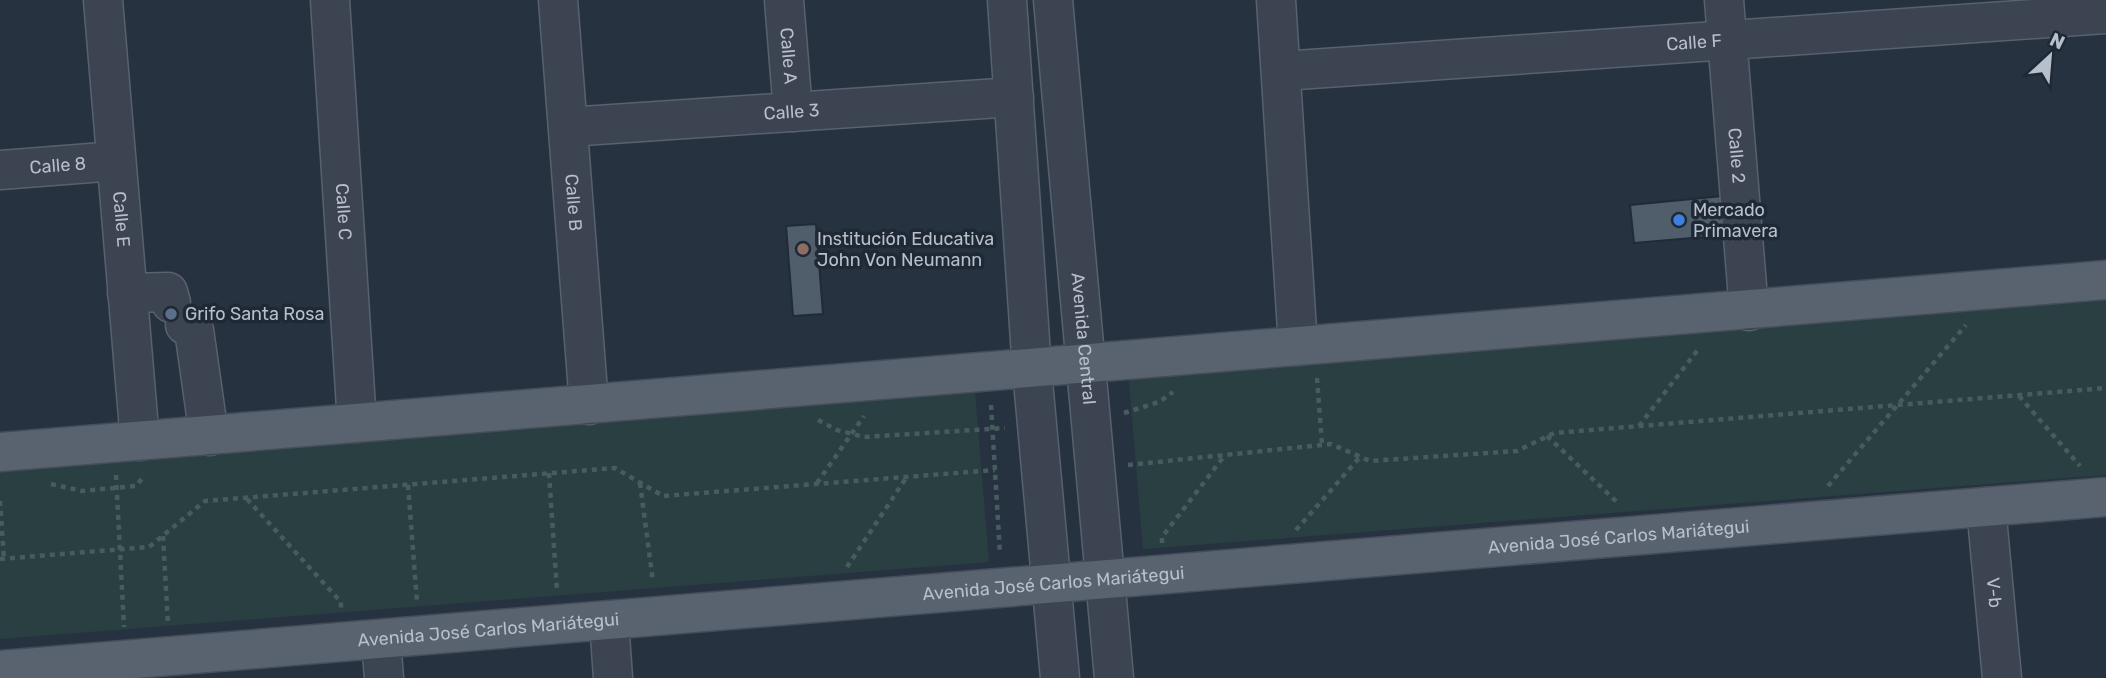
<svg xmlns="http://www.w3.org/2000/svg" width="2106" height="678" font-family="Rubik,sans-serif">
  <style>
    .green { fill: #293f41 }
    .building { fill: #505d6b; stroke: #212b37; stroke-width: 2 }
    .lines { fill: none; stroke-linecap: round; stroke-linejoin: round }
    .minor-casing { stroke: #58626d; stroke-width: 41 }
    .major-casing { stroke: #444d59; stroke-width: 41 }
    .path { stroke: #475c5e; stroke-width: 4.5; stroke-dasharray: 5 5; stroke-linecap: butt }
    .minor { stroke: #3b4450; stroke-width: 38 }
    .major { stroke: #596370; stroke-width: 38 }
    .shop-dot { fill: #3f7fe0; stroke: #1f2935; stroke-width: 2.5 }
    .education-dot { fill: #8d6e63; stroke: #1f2935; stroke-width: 2.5 }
    .service-dot { fill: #5c6f8a; stroke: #1f2935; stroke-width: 2.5 }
    .labels { text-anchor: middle; stroke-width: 7; stroke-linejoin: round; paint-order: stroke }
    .street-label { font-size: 18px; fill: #b7bfca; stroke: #1f2935 }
    .poi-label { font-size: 18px; fill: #b7bfca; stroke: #1f2935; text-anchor: start }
  </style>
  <rect width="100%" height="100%" fill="#273240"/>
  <g class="green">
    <path d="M2106,294V475L1143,549L1128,370Z"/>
    <path d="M975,391L989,562L0,639V467Z"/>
  </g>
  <g class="building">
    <path d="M1723,196L1727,235L1634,243L1630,205Z"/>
    <path d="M816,224L823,314L793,316L786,226Z"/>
  </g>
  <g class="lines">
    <g class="minor-casing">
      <g id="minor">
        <path id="s1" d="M103,0L140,441"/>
        <path id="s2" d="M330,0L357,423"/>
        <path id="s3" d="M558,0L589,405"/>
        <path id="s4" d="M784,0L793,112"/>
        <path d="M1007,0L1032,370L1060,678"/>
        <path id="s5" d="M1053,0L1114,678"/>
        <path d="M1276,0L1298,346"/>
        <path id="s6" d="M1724,0L1749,311"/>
        <path id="s7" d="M1282,71L2106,14"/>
        <path id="s8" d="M568,127L1014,97"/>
        <path id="s9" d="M0,170L116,161"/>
        <path d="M127,293L168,292L171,303"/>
        <path d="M185,325L194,330L209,436"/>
        <path id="s10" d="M1986,507L2002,678"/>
        <path d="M609,621L613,678"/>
        <path d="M381,641L384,678"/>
      </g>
    </g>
    <g class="major-casing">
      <g id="major">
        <path d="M0,452L2106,280"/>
        <path id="s11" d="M0,670L2106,497"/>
      </g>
    </g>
    <g class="path">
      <path d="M1317,378L1322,445"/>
      <path d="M2019,396L2080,466"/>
      <path d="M991,405L1000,554"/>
      <path d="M1124,413L1159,402L1173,392"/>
      <path d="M818,420L837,430L864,437L1005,428"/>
      <path d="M1639,426L1700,347"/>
      <path d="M1547,436L1618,503"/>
      <path d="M1128,465L1331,444L1370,461L1517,451L1554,433L2106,388"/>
      <path d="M549,473L557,591"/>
      <path d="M116,475L124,627"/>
      <path d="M640,483L653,582"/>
      <path d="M817,483L864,416"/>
      <path d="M51,484L82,491L136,486L145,475"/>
      <path d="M408,485L417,602"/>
      <path d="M1828,486L1966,325"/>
      <path d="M247,499L341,602V608"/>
      <path d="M0,501L4,559"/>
      <path d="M1296,530L1360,457"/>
      <path d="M163,536L168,625"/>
      <path d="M1162,543V537L1225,455"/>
      <path d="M0,559L149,547L205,501L615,468L663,496L995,470"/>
      <path d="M847,567L906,478"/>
    </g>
    <use href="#minor" class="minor"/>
    <use href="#major" class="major"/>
  </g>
  <circle class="shop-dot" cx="1679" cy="220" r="7"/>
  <circle class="education-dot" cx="803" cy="249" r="7"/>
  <circle class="service-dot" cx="171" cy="314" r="7"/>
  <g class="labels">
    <g class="street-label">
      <text dy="6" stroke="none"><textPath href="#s7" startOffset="413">Calle F</textPath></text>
      <text dy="6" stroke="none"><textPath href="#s4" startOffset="56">Calle A</textPath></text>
      <text dy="6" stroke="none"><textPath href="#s8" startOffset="224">Calle 3</textPath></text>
      <text dy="6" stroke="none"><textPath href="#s6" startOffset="156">Calle 2</textPath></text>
      <text dy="6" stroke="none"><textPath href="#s9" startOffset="58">Calle 8</textPath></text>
      <text dy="6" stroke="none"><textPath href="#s3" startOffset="203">Calle B</textPath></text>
      <text dy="6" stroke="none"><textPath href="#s2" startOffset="212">Calle C</textPath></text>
      <text dy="6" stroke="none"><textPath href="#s1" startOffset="220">Calle E</textPath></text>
      <text dy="6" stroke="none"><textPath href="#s5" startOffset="340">Avenida Central</textPath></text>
      <text dy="6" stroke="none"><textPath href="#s11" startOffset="1624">Avenida José Carlos Mariátegui</textPath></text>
      <text dy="6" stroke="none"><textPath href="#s11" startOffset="1057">Avenida José Carlos Mariátegui</textPath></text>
      <text dy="6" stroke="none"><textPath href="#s10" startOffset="86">V-b</textPath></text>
      <text dy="6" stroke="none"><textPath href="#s11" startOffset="490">Avenida José Carlos Mariátegui</textPath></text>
    </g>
    <g class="poi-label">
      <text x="1693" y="216">Mercado<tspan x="1693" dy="21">Primavera</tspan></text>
      <text x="817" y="245">Institución Educativa<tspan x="817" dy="21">John Von Neumann</tspan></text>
      <text x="185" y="320">Grifo Santa Rosa</text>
    </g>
  </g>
  <g transform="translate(2050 56) rotate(26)" stroke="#1f2935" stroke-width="5" paint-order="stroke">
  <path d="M0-5L12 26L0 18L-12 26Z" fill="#b7bfca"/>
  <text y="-10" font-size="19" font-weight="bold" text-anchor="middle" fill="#b7bfca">N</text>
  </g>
</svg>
